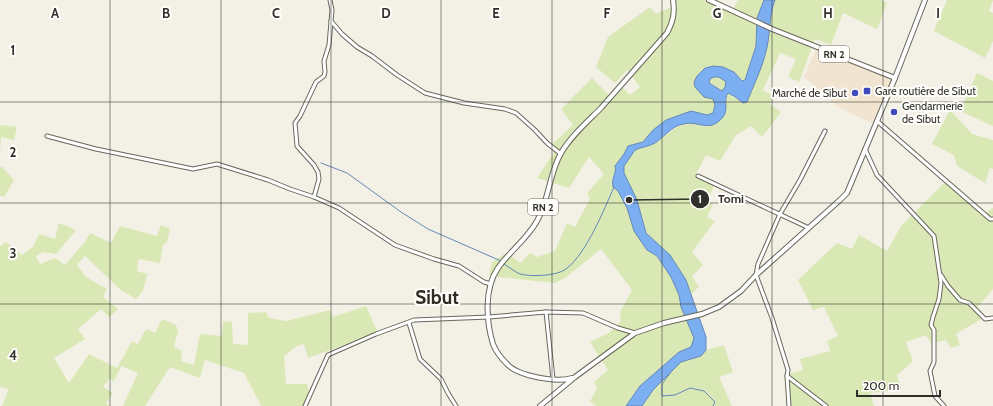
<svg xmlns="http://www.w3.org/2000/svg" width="993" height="406" font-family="Cabin,sans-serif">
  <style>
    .commercial { fill: #f1e5d1 }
    .green { fill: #d9e8b5 }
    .water { fill: #7caef2; stroke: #6588b6; fill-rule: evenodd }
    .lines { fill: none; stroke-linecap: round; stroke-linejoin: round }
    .stream { stroke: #6588b6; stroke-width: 1 }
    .minor-casing { stroke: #68665d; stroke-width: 5 }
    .major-casing { stroke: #68665d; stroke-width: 6 }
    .minor { stroke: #fff; stroke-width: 3 }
    .major { stroke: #fff; stroke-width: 4 }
    .grid { fill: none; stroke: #302f2b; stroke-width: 1; stroke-opacity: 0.55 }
    .poi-dot { fill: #3d49bd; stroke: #fffefa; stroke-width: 1.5 }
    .labels { text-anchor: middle; stroke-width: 4; stroke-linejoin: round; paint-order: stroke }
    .shield { fill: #fffefa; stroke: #6e6d69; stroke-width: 1 }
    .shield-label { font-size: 10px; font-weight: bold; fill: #302f2b }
    .poi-label { font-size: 11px; fill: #302f2b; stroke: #fffefa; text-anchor: start }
    .town-label { font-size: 19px; font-weight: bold; fill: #2e2d24; stroke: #fffefa }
    .grid-label { font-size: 13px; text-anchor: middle; font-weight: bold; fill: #302f2b; stroke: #fffefa; stroke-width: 4; stroke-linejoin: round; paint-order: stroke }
    .leader { fill: none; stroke: #302f2b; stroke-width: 1.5 }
    .callout-dot { fill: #302f2b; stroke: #fffefa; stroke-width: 1.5 }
    .mark-label { font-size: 12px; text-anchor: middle; font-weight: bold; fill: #fff }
    .callout-label { font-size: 12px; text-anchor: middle; font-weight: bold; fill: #302f2b; stroke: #fffefa; stroke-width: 4; stroke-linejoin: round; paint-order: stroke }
  </style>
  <rect width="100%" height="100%" fill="#f3f1e6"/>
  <path class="commercial" d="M816,49L894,80L874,124L838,107L804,77Z"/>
  <g class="green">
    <path d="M674,0H704L731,13L738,0H764L757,18L756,46L745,80L742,81L734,72L723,67L695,87L704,97L713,99L715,105L713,113L707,115L691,111L653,130L643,142L628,146L624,154L616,164V171L611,179L627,208L634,231L647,250L657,256L671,277L679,295L681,307L695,338L691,347L679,352L640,386L626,406H596L590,401L597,389L594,382L608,370L590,342L609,333L621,321L620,312L632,290L601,249L565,278L555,283L489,276L492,262L506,253L521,263L530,253L537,257L555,251L567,223L575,227L590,199L587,193L604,174L589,157L569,188L537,178L555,151L550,146L573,125L561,109L592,78L611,97L621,86L630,95L640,87L627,70L615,83L596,67L608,37L650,7L656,14L674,6Z"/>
    <path d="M775,0H881L887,3L877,29L843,13L831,45L815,39L799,82L788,77L796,59L780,53L763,90L774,96L770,104L781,112L762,137L751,126L736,135L720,161L706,155L696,174L715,184L707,201L713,204L707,217L715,221L692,252L703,265L692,276L699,287L691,294L686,280L670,255L646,233L637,200L624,173V166L635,150L655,143L677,127L683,124L694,123L706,127L713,125L724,116L726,109V96L728,93L743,103L768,41L770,21Z"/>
    <path d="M947,0H993L989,11L993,13V41L985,58L934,31Z"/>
    <path d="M977,73L993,81V126L960,111Z"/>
    <path d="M714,77H719L726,82L725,87L722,91L709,83L710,79Z"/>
    <path d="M950,110L972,134L993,140V169L990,168L985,183L957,166L954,155L932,144Z"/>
    <path d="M0,125L17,127L14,140L1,137L0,152Z"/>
    <path d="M0,167H2L14,180L4,197L0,196Z"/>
    <path d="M945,182L984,214L993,208V289L976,309L983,318L956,334L960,345L951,348L946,340L931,343L926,335L906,342L913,361L897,375L901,389L870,393L874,406H790L787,374L803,370L800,359L830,351L827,341L838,336L824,307L813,310L798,280L837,243L852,249L859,235L887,251L901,226Z"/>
    <path d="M59,223L76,230L56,254L43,252L36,256L40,264L55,258L65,265L85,242L90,233L111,243L120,226L157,236L161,225L170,229L167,242L163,245L160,263L140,259L138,261L137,271L147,274L143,291L136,299L121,290L85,256L77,265L86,277L107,289L103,297L118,309L109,317L101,309L78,329L85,339L54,358L69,383L89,354L117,368L132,341L138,344L146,329L155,333L162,319L176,325L178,331L174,347L182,351L181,361L194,365L200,334L222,336L223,321L232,322L233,344L248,345V313L266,312L269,318L286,321L330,310L333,317L366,306L378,333L308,358L304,344L297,346L284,356L286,384H307L311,401L302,406H261L244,373L205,360L200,378L170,367L145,406H123L138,373L121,366L114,381L109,379L103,387L113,393L106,403L110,406H2L9,389L0,387V246L6,242L22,255L33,247L39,234L55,239Z"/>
    <path d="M724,345L733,372L719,377L732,406H642L653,390L681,362L700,356L706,350Z"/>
  </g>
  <path class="water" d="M764,0H775C768,18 771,37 765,55C761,71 753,86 747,102L743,103L734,96L728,93C723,99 729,110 723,117C709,134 699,120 683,124C672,126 664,137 655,143C648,147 641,147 635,150L624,166V173L637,200L646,233L670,255L686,280L706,337V350L701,356L681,362L653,390L642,406H626L640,386L679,352L691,347L694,338L681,307L679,295L671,277L657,256L647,250L634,231L627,208L618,191L613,187C611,176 617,174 615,166L624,154L628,146L643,142L653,130L666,120L691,111L707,115L713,113L715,105L713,99L704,97L695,87L694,82L697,76L705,68L714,66L723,67L734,72L742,81L745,80L756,46L757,18ZM714,77H719L726,82L725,87L722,91L709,83L710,79Z"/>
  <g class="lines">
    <g class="stream">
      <path d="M321,163L347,173L401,212L428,229L501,261"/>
      <path d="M504,264C509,267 515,272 520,274C531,277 557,276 566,269C586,254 604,210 614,187"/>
      <path d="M671,372L662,384V396L675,395L690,388L704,391L715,402L713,406"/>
    </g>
    <g class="minor-casing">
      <g id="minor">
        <path d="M331,21L342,34L357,47L372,56L397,75L425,93L464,103L505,109L516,113L535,130L547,143L561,154"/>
        <path d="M877,121L990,219H993"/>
        <path d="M47,136L96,149L193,169L217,164L268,180L290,189L314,197L339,208L395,245L434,259L459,266L484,282L491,284"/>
        <path d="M865,149L877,175L934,236L941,283L939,299L933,317L931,325L934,330V362L930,371L935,396L944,406"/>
        <path d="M698,176L809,228"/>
        <path d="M314,197L319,179L318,172L314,165L297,146L295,123L300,116L316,82L324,76L325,72L324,61L329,45L332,10L330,0"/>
        <path d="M941,275L948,286L960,300L969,303L985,319L993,318"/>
        <path d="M546,312L553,379"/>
        <path d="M409,323L420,359L441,379L448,393L456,406"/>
        <path d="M787,376L826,406"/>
        <path d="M305,406L328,355L376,334L414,320L489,317L546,312L583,313L618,328L635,333"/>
        <path d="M789,406L787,376L788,370L772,318L756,275L758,264L780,214L800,180L825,131"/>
      </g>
    </g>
    <g class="major-casing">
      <g id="major">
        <path d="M709,0L772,29L895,78"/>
        <path d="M572,378C556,383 518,376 507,364C501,358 496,352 493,344C486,321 484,288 498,268C510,251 527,239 537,221C549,200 549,174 561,153C571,136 587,122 601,108C623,83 645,58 667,33C673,22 675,13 673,0"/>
        <path d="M540,406L575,377L635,333L664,323L702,314L719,307L741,291L756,275L840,200L847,193L895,78L925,0"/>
      </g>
    </g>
    <use href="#minor" class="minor"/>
    <use href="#major" class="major"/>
  </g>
  <path class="grid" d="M110,0V406M221,0V406M331,0V406M441,0V406M552,0V406M662,0V406M772,0V406M883,0V406M0,102H993M0,203H993M0,304H993"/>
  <g class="poi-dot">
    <rect x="863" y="87" width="8" height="8" rx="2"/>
    <circle cx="855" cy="93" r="4"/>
    <circle cx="894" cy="112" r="4"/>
  </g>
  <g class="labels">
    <g class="shield">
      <rect x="819" y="46" width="30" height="16" rx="3"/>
      <rect x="528" y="199" width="30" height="16" rx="3"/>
    </g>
    <g class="shield-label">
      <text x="834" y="58">RN 2</text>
      <text x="543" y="211">RN 2</text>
    </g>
    <g class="poi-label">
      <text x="875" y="95">Gare routière de Sibut</text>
      <text x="847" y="97" text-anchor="end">Marché de Sibut</text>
      <text x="902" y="110">Gendarmerie<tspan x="902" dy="13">de Sibut</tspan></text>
    </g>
    <g class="town-label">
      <text x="437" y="304">Sibut</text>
    </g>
  </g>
  <g class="grid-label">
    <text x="55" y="18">A</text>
    <text x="166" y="18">B</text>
    <text x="276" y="18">C</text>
    <text x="386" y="18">D</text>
    <text x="496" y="18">E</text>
    <text x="607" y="18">F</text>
    <text x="717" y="18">G</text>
    <text x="828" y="18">H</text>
    <text x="938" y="18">I</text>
    <text x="13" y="55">1</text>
    <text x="13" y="157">2</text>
    <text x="13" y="258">3</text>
    <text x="13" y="360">4</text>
  </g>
  <path class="leader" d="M629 200L700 199"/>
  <g class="callout-dot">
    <circle cx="629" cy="200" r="4"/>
    <circle cx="700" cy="199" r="10"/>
  </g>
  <g class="mark-label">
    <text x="700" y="203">1</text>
  </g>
  <g class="callout-label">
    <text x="731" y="203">Tomi</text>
  </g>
  <path d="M857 390v6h83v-6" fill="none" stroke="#302f2b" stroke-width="2"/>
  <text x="863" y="390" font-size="12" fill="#302f2b" stroke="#fffefa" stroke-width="3" paint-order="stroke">200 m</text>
</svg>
